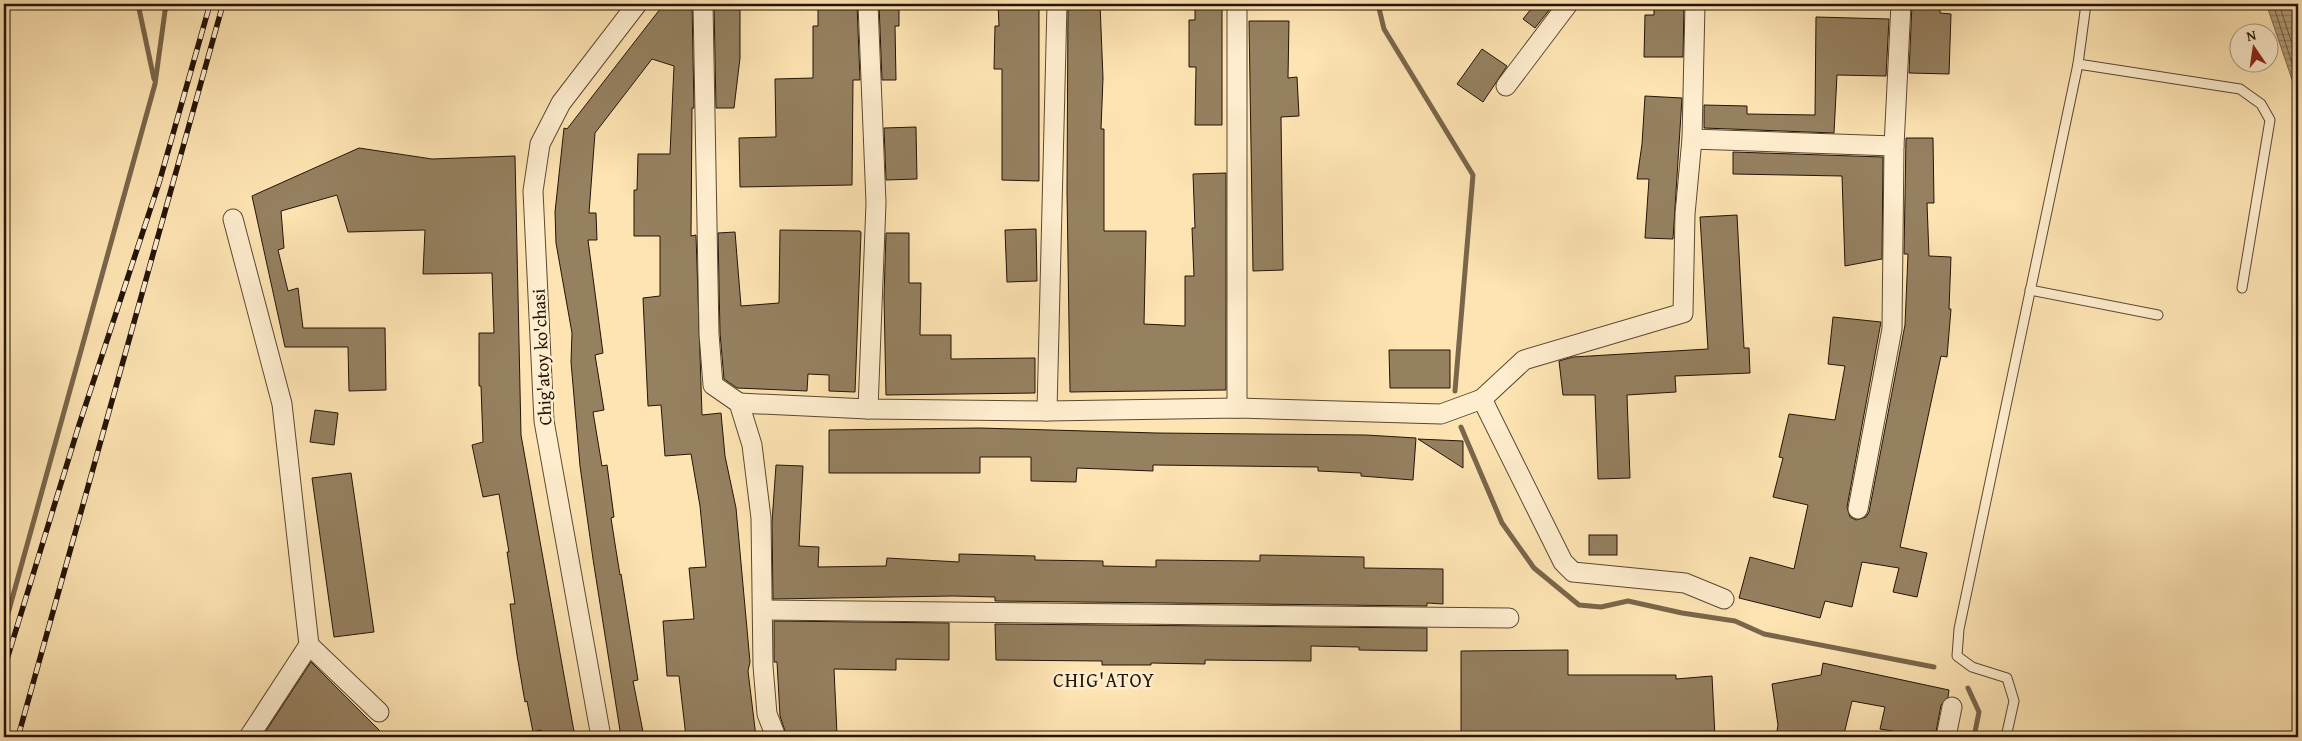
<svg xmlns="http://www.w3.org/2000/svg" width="2302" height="741" font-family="'Gentium Book Plus',serif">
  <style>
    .water { fill: url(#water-rules); stroke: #7a664b }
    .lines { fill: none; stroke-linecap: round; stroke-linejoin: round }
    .shore { stroke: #6c5840; stroke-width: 1 }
    .stream { stroke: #7a664b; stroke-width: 5 }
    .building { fill: #958060; stroke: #241407 }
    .lane-casing { stroke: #5a4832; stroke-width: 11 }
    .street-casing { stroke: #5a4832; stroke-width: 21 }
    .lane { stroke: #feedce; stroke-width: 9 }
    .street { stroke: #feedce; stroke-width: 19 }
    .rail-casing { stroke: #241407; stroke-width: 5.5 }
    .rail { stroke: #feedce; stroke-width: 4; stroke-dasharray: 11; stroke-linecap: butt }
    .labels { text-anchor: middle; stroke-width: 5; stroke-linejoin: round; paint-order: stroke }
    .street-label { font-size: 18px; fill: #241407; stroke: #feedce }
    .quarter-label { font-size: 20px; letter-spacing: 1px; fill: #241407; stroke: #feedce }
  </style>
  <defs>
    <pattern id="water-rules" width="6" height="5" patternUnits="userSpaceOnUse" patternTransform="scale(1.25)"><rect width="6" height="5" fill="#b49d79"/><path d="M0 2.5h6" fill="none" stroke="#927f61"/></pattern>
  </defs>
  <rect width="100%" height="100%" fill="#fee4b3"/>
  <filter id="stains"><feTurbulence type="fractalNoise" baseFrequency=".004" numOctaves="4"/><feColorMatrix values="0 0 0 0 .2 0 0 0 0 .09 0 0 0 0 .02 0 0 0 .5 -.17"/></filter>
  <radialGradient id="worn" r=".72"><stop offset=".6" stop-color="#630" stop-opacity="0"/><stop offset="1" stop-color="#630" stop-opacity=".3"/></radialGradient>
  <path class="water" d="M2268,4H2298V97L2269,12Z"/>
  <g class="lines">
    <g class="shore">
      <path d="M2273,4L2298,82"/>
      <path d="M2279,4L2298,62"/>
    </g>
    <g class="stream">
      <path d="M138,4L154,79"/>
      <path d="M1378,4L1384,29L1473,175L1455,391"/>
      <path d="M1461,427L1502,523L1534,568L1579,605L1601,607L1628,601L1682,613L1735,621L1764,634L1934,667"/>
      <path d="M4,628L155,84L166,4"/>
      <path d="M1968,688L1979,712L1974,737"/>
    </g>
  </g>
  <g class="building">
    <path d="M664,4H692L694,108H692L691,236L696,235L702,415L721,413L725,456L736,508L750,662L748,671L756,737H686L679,676H667L663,621L694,619L689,568L706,567L700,506L691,454L665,456L661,405L648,406L643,298L660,296V236H634V190H637L638,154H670L674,66L652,59L595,133L589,213H596L597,240H588L603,353L595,355L604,410L593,412L602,466L607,465L614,517L611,518L615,544L620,575L621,574L638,680L633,681L644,737H621L593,559L580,466L571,362L572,333L556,243L555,212L564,128L567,129Z"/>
    <path d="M714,4H740V58L734,108H716Z"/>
    <path d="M818,4H857L860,80H853L852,185L740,187L739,138L776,137L775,79L813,78V26H818Z"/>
    <path d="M879,4H899V26H895L896,80H882Z"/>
    <path d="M998,4H1039V181L1002,180V69H994L995,26H999Z"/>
    <path d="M1068,4H1100L1103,78L1101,129H1104V231H1146L1144,324L1185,326V276H1194L1192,228H1195L1193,174L1226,173V390L1070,392L1067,191Z"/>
    <path d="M1195,4H1222V125H1195L1196,67H1189V20H1195Z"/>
    <path d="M1535,4H1554L1535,28L1523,19Z"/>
    <path d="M1654,4H1684L1683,57H1644L1645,15H1654Z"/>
    <path d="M1912,4H1940V13L1951,14L1949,74L1909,73Z"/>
    <path d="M1816,17L1889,19L1886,76L1837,75L1834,133L1704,128V105L1747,106V114L1815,115Z"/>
    <path d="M1249,21H1289L1288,78L1297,77L1299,116L1281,117L1283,270L1253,271Z"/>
    <path d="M1482,49L1507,66L1483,102L1457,84Z"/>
    <path d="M1645,96L1682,98L1673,239L1645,238L1649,179H1637L1642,144Z"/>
    <path d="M916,127L917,179L886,180L884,128Z"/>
    <path d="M1906,138H1933L1934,203H1927L1929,256L1951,257L1949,309H1951L1947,357L1941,356L1900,547L1927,553L1917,597L1893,592L1899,568L1862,562L1852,607L1825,601L1820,618L1739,598L1750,557L1794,569L1808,505L1773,497L1783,458L1779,457L1789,414L1835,420L1845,366L1828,364L1833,317L1881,322L1847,507L1850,517L1856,520L1866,517L1869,512L1905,325L1908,254H1904Z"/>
    <path d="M359,148L432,159L515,156L521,435L575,737H542L541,730L533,732L527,701L525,702L517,655L510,604H515L507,552H509L499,494L483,497L472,445L483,442L481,386H479V333H494L492,273L423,274L425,230L348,232L337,195L281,211L284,248L278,250L288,291L298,288L303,328H385L386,390L349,391L348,347H285L252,196Z"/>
    <path d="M1733,152L1883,157L1882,259L1845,266L1842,176L1733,174Z"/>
    <path d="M1737,215L1744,348H1749L1750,373L1675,376L1676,392L1627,395L1630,478L1598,479L1595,395H1563L1559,361L1573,357L1708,349L1700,217Z"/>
    <path d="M1036,229L1037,281L1007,282L1005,230Z"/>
    <path d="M780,230L860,231L861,233L855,392L829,391V375L808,374L807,391L737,388L724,379L720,333L718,233L735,232L741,306L779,303Z"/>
    <path d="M886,233H909V283H921L920,335H951V359L1035,358V393L886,395L884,297Z"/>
    <path d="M1389,350H1450V388H1390Z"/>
    <path d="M315,410L338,413L334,445L310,442Z"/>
    <path d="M979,428L1157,433L1366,435L1416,438L1413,480L1361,476V473L1318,471V467L1153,465V471L1077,468L1076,482L1031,481V457H980V473H829V430Z"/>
    <path d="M1418,439L1463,441V468Z"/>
    <path d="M776,465L803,466L799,546L819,547L818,567L886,566L887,558L959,562V554L1035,556V560L1103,561V566L1156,567V560L1260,561V555L1364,557V568L1443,569V604L1427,603V606L995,601V597L953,596L773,599L772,522Z"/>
    <path d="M351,473L374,632L334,637L312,478Z"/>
    <rect x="1589" y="535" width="28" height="20"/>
    <path d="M774,621L949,623V660L896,659V670L834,669L837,734L787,737L780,716L777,662H774Z"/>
    <path d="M995,624L1427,628V651L1359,650V647L1311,646V661L1205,660V664L1151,663V665H1102V661L996,660Z"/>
    <path d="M1568,650V675H1676V679L1712,676L1715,737H1461V651Z"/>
    <path d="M311,662L386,737H262Z"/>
    <path d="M1823,663L1949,690L1948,697L1941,705L1935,737H1890L1892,731L1880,729L1885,707L1852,701L1844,734L1836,733L1835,737H1776L1778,725L1772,684L1821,675Z"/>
  </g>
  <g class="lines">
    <g class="lane-casing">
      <g id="lane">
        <path d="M2078,64L2240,89L2261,104L2270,120L2242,288"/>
        <path d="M2030,290L2158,315"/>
        <path d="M2006,737L2014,701L2007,678L1972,667L1957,656L1959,629L2078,64L2086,4"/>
      </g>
    </g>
    <g class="street-casing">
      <g id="street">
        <path d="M703,4L709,334L713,385L739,403L752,445L761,518L763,666L767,714L776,737"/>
        <path d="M1237,4V408"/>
        <path d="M1506,86L1568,4"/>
        <path d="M1692,139L1894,146"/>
        <path d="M233,219L282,404L309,645L249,737"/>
        <path d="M1482,399L1563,562L1573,572L1685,583L1724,599"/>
        <path d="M739,403L868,409L1047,411L1237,408L1441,414L1482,399L1524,360L1683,313L1685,214L1692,139L1695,4"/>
        <path d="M868,409L876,203L868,4"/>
        <path d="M1047,411L1057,4"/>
        <path d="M1858,509L1892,329L1894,146L1901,4"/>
        <path d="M764,610L1509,618"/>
        <path d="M309,645L379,712"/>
        <path d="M601,737L544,421L533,191L540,144L561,103L637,4"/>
        <path d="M1946,737L1952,707"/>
      </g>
    </g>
    <use href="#lane" class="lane"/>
    <use href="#street" class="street"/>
    <g class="rail-casing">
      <g id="rail">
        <path d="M4,669L79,425L159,183L210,4"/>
        <path d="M18,737L223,4"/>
      </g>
    </g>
    <use href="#rail" class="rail"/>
  </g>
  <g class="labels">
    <g class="street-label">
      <text transform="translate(542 357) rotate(-93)" y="6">Chig'atoy ko'chasi</text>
    </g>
    <g class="quarter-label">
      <text x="1104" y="687">CHIG'ATOY</text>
    </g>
  </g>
  <rect width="2302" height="741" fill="none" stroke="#fee4b3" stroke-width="20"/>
  <rect x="5" y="5" width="2292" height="731" fill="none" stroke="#241407" stroke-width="2.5"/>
  <rect x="10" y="10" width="2282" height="721" fill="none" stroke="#241407"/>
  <g transform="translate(2254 48) rotate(347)"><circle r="24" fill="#feedce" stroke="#a7967e"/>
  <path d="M0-4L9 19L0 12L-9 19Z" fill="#8f2418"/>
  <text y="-8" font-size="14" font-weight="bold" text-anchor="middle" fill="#241407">N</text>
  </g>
  <rect width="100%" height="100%" filter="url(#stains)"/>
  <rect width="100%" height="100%" fill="url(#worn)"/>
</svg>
